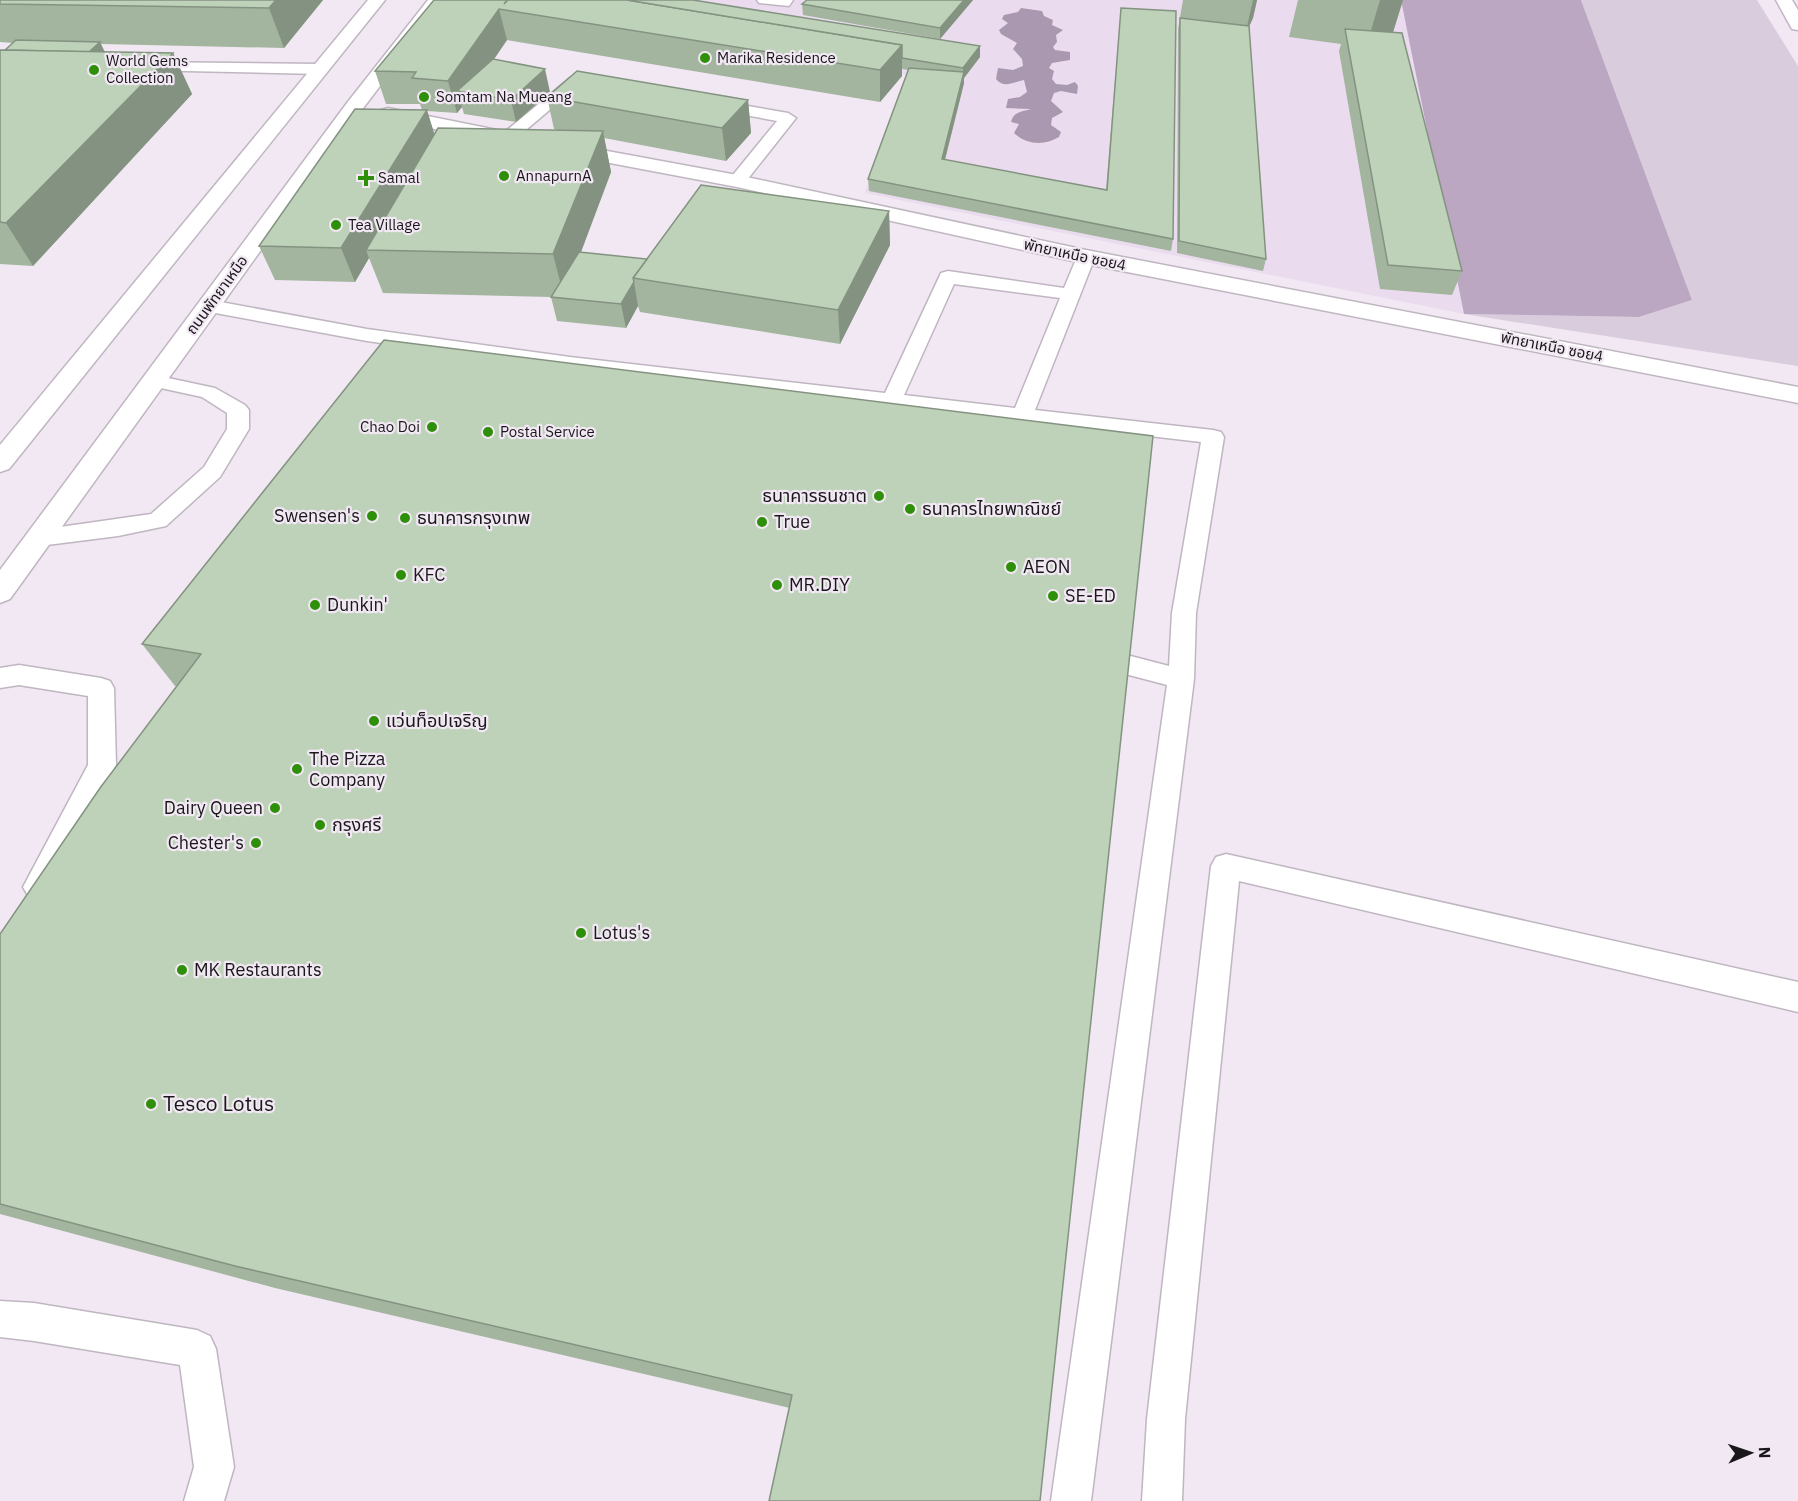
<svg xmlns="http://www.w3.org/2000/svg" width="1798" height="1501" font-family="'IBM Plex Sans','Noto Sans Thai',sans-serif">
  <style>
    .built { fill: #eadcee }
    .green { fill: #d9ccdd }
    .forest { fill: #bba7c1 }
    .water { fill: #aa97b0 }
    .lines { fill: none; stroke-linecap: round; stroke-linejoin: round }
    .service-casing { stroke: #bfb6c1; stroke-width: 3 }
    .minor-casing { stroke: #bfb6c1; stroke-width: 3 }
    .secondary-casing { stroke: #bfb6c1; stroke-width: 3 }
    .service { fill: #fff; fill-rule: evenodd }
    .minor { fill: #fff; fill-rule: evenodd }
    .secondary { fill: #fff; fill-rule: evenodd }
    .wall { fill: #a3b59e }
    .shaded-wall { fill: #849381 }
    .building { fill: #bdd2b8; stroke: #849381; stroke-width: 1.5 }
    .poi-dot { fill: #2e8f09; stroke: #f1e8f3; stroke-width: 2 }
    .labels { text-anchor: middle; stroke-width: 4.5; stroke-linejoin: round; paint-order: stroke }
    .far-poi-label { font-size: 15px; fill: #1a171b; stroke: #f1e8f3; text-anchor: start }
    .far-street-label { font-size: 15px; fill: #1a171b; stroke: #f1e8f3 }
    .poi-label { font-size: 18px; fill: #1a171b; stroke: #f1e8f3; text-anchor: start }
    .near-poi-label { font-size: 21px; fill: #1a171b; stroke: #f1e8f3; text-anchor: start }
  </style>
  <rect width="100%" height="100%" fill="#f1e8f3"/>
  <path class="built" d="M470,0H1401L1464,314L865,193L906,75Z"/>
  <path class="green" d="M1581,0H1757L1798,66V366L1464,314L1639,317L1692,300Z"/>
  <path class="forest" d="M1401,0H1581L1692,300L1639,317L1464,314Z"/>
  <path class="water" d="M1021,8L1042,11L1044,16L1053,20L1052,25L1063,30L1056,35L1057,42L1053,47L1055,50L1070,52V60L1052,63L1049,68L1054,71L1052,79L1056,84L1067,85L1075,82L1078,86L1077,94L1061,91L1054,93L1051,101L1063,112L1052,118L1051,125L1061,132L1059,137C1044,146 1027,145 1014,133L1019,124L1011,122C1013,112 1023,111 1031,109L1006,108L1008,99L1020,97L1027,92L1024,80C1013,82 1004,89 996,79L998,68L1013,70L1023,66L1022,59L1013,49L1017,43L1001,34L999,30L1008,23L1002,19L1004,15L1018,12Z"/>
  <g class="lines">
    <g class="service-casing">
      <g id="service">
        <path d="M757,0H793L789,6L759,3Z"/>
        <path d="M144,62L319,64L327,69L319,74L139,70L136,67Z"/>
        <path d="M575,76L580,78L583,81L580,84L513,141H501L499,138L501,135L570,78Z"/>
        <path d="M713,100L788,113L796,118L743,185H731L728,181L777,121L707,108L705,105Z"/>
        <path d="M1086,251L1092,253L1095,257L1035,410L1213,430L1221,432L1224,437L1196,613L1194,679L1091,1501H1051L1167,685L1114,671L1110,664L1114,657L1123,654L1169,666L1172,613L1201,442L570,369L367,341L210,312L203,310L200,306L203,302L210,300L367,329L570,357L885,393L941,273L948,271L1064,288L1077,257L1080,253ZM954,284L1060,298L1015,408L904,395Z"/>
        <path d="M154,375L215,388L245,405L249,410V429L220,477L166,526L118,536L39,546L31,544L27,538L31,532L39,530L151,514L204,467L227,429V413L202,397L147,385L144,381L147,377Z"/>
        <path d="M19,665L101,678L110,681L114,688L116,765L48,896L38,900L28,896L23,887L88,765V696L19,685L0,688V668Z"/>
        <path d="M1226,854L1798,982V1012L1239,881L1185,1419L1182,1501H1142L1147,1419L1211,866L1216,857Z"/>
        <path d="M0,1301L34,1303L197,1330L210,1336L216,1349L234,1467L224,1501H184L194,1467L180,1365L34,1341L0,1337Z"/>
      </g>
    </g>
    <g class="minor-casing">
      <g id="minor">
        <path d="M1776,0H1792L1798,10V30L1792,29Z"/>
        <path d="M388,108L502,131L509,133L512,137L509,141L502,143L381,118L378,114L381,110Z"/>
        <path d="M564,143L737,175L1086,250L1798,387V403L1086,264L737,187L557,153L554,149L557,145Z"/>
      </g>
    </g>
    <g class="secondary-casing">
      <g id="secondary">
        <path d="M368,0H385L9,469L0,472V445Z"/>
        <path d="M428,0H445L361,111L10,599L0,603V570L347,103Z"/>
      </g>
    </g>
    <use href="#service" class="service"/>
    <use href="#minor" class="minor"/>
    <use href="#secondary" class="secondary"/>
  </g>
  <g class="wall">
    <path d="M0,0H323L284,48L101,44L105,52L173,53L192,94L33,266L0,264V50H5L13,43L0,42Z"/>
    <path d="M434,0L980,57L964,78V83L945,160L1106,190L1121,8L1173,239L1171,251L869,191L868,179L908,70L902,69V76L880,102L507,40L494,59L550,92L516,122L464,114L462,107L457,113L427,111L434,133L558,130L554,129L547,97L748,100L751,133L726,161L604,138L611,172L581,252L647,259L889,211L890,245L840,344L640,312L638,306L626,328L557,321L551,297L383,293L369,258L355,282L275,280L259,246L422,110L420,104H386L375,71Z"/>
    <path d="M973,0L940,39L803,15L802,4Z"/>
    <path d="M1183,0H1257L1253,18L1249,27L1266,259L1263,271L1177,253L1178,29Z"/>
    <path d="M1298,0H1403L1393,32L1462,271L1452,295L1380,289L1339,51L1341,44L1289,37Z"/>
    <path d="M1153,436L790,1408L275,1288L0,1214V934L177,686H175L142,644Z"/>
  </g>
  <g class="shaded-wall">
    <path d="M276,0H323L284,48L269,8Z"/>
    <path d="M964,0H973L940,39V28Z"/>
    <path d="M1253,0H1257L1253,18L1245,35Z"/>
    <path d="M1380,0H1403L1390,42L1366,47Z"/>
    <path d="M499,9L507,40L471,93L457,91L462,107L457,113L448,81Z"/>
    <path d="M100,42L105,53L58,79Z"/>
    <path d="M902,45V76L880,102V70Z"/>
    <path d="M980,46V57L964,78V83L942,171V159L963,78V68Z"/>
    <path d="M173,53L192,94L33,266L6,223Z"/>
    <path d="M545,69L550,92L516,122L511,100Z"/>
    <path d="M748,100L751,133L726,161L722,128Z"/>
    <path d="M427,110L437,143L366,250L369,258L355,282L341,248Z"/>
    <path d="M603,131L611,172L564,297L553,254Z"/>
    <path d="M889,211L890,245L840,344L838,310Z"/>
    <path d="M634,282L638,306L626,328L621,304Z"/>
  </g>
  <g class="building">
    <path d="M0,0H276L269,8L0,4Z"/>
    <path d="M434,0H507L504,4L508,0H627L902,45L880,70L499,9L448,81L412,78L416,72L375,71Z"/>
    <path d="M627,0H693L980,46L963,68L902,58V45Z"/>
    <path d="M807,0H964L940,28L802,4Z"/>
    <path d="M1121,8L1176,11L1173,239L868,179L909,68L964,72L942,159L1107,190Z"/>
    <path d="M1180,18L1249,26L1266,259L1179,241Z"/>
    <path d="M1345,29L1402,33L1462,271L1388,265Z"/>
    <path d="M16,40L100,42L89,52L5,50Z"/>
    <path d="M0,50L173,53L6,223L0,222Z"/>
    <path d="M493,59L545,69L511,100L457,91Z"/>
    <path d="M577,71L748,100L722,128L547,97Z"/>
    <path d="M355,109L427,110L341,248L259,246Z"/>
    <path d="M438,128L603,131L553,254L366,250Z"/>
    <path d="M701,185L889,211L838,310L633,278Z"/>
    <path d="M579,252L647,259L633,278L634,282L621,304L551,297Z"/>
    <path d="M384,340L1153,436L1040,1501H769L792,1395L235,1266L0,1204V934L100,788L201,654L142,644Z"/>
  </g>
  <g class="poi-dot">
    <circle cx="705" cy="58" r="6"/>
    <circle cx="94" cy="70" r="6"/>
    <circle cx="424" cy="97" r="6"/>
    <circle cx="504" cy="176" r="6"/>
    <path d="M363 169h6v6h6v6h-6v6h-6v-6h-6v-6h6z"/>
    <circle cx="336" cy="225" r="6"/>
    <circle cx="432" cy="427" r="6"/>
    <circle cx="488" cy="432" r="6"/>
    <circle cx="879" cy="496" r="6"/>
    <circle cx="910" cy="509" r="6"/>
    <circle cx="372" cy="516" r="6"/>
    <circle cx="405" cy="518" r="6"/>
    <circle cx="762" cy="522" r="6"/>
    <circle cx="1011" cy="567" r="6"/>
    <circle cx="401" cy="575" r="6"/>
    <circle cx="777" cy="585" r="6"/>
    <circle cx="1053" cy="596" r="6"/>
    <circle cx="315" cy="605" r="6"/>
    <circle cx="374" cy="721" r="6"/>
    <circle cx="297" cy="769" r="6"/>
    <circle cx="275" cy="808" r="6"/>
    <circle cx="320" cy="825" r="6"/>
    <circle cx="256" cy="843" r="6"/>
    <circle cx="581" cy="933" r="6"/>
    <circle cx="182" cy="970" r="6"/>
    <circle cx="151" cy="1104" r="6"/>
  </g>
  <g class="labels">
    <g class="far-poi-label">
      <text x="717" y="63">Marika Residence</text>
      <text x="106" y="66">World Gems<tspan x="106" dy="17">Collection</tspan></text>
      <text x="436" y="102">Somtam Na Mueang</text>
      <text x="516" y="181">AnnapurnA</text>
      <text x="378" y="183">Samal</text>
      <text x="348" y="230">Tea Village</text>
      <text x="420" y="432" text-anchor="end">Chao Doi</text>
      <text x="500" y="437">Postal Service</text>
    </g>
    <g class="far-street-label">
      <text transform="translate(1075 255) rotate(12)" y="5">พัทยาเหนือ ซอย4</text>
      <text transform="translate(217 295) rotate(-54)" y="5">ถนนพัทยาเหนือ</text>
      <text transform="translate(1552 347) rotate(11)" y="5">พัทยาเหนือ ซอย4</text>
    </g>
    <g class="poi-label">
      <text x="867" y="502" text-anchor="end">ธนาคารธนชาต</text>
      <text x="922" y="515">ธนาคารไทยพาณิชย์</text>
      <text x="360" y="522" text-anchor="end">Swensen's</text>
      <text x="417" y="524">ธนาคารกรุงเทพ</text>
      <text x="774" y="528">True</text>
      <text x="1023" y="573">AEON</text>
      <text x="413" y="581">KFC</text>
      <text x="789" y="591">MR.DIY</text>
      <text x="1065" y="602">SE-ED</text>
      <text x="327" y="611">Dunkin'</text>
      <text x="386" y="727">แว่นท็อปเจริญ</text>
      <text x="309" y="765">The Pizza<tspan x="309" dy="21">Company</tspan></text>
      <text x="263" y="814" text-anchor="end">Dairy Queen</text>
      <text x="332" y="831">กรุงศรี</text>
      <text x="244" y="849" text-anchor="end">Chester's</text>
      <text x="593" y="939">Lotus's</text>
      <text x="194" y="976">MK Restaurants</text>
    </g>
    <g class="near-poi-label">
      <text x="163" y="1111">Tesco Lotus</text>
    </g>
  </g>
  <g transform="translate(1750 1453) rotate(88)" stroke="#f1e8f3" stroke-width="4.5" paint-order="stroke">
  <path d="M0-4.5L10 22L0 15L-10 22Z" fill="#1a171b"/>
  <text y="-9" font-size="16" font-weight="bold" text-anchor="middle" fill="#1a171b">N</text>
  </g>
</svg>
